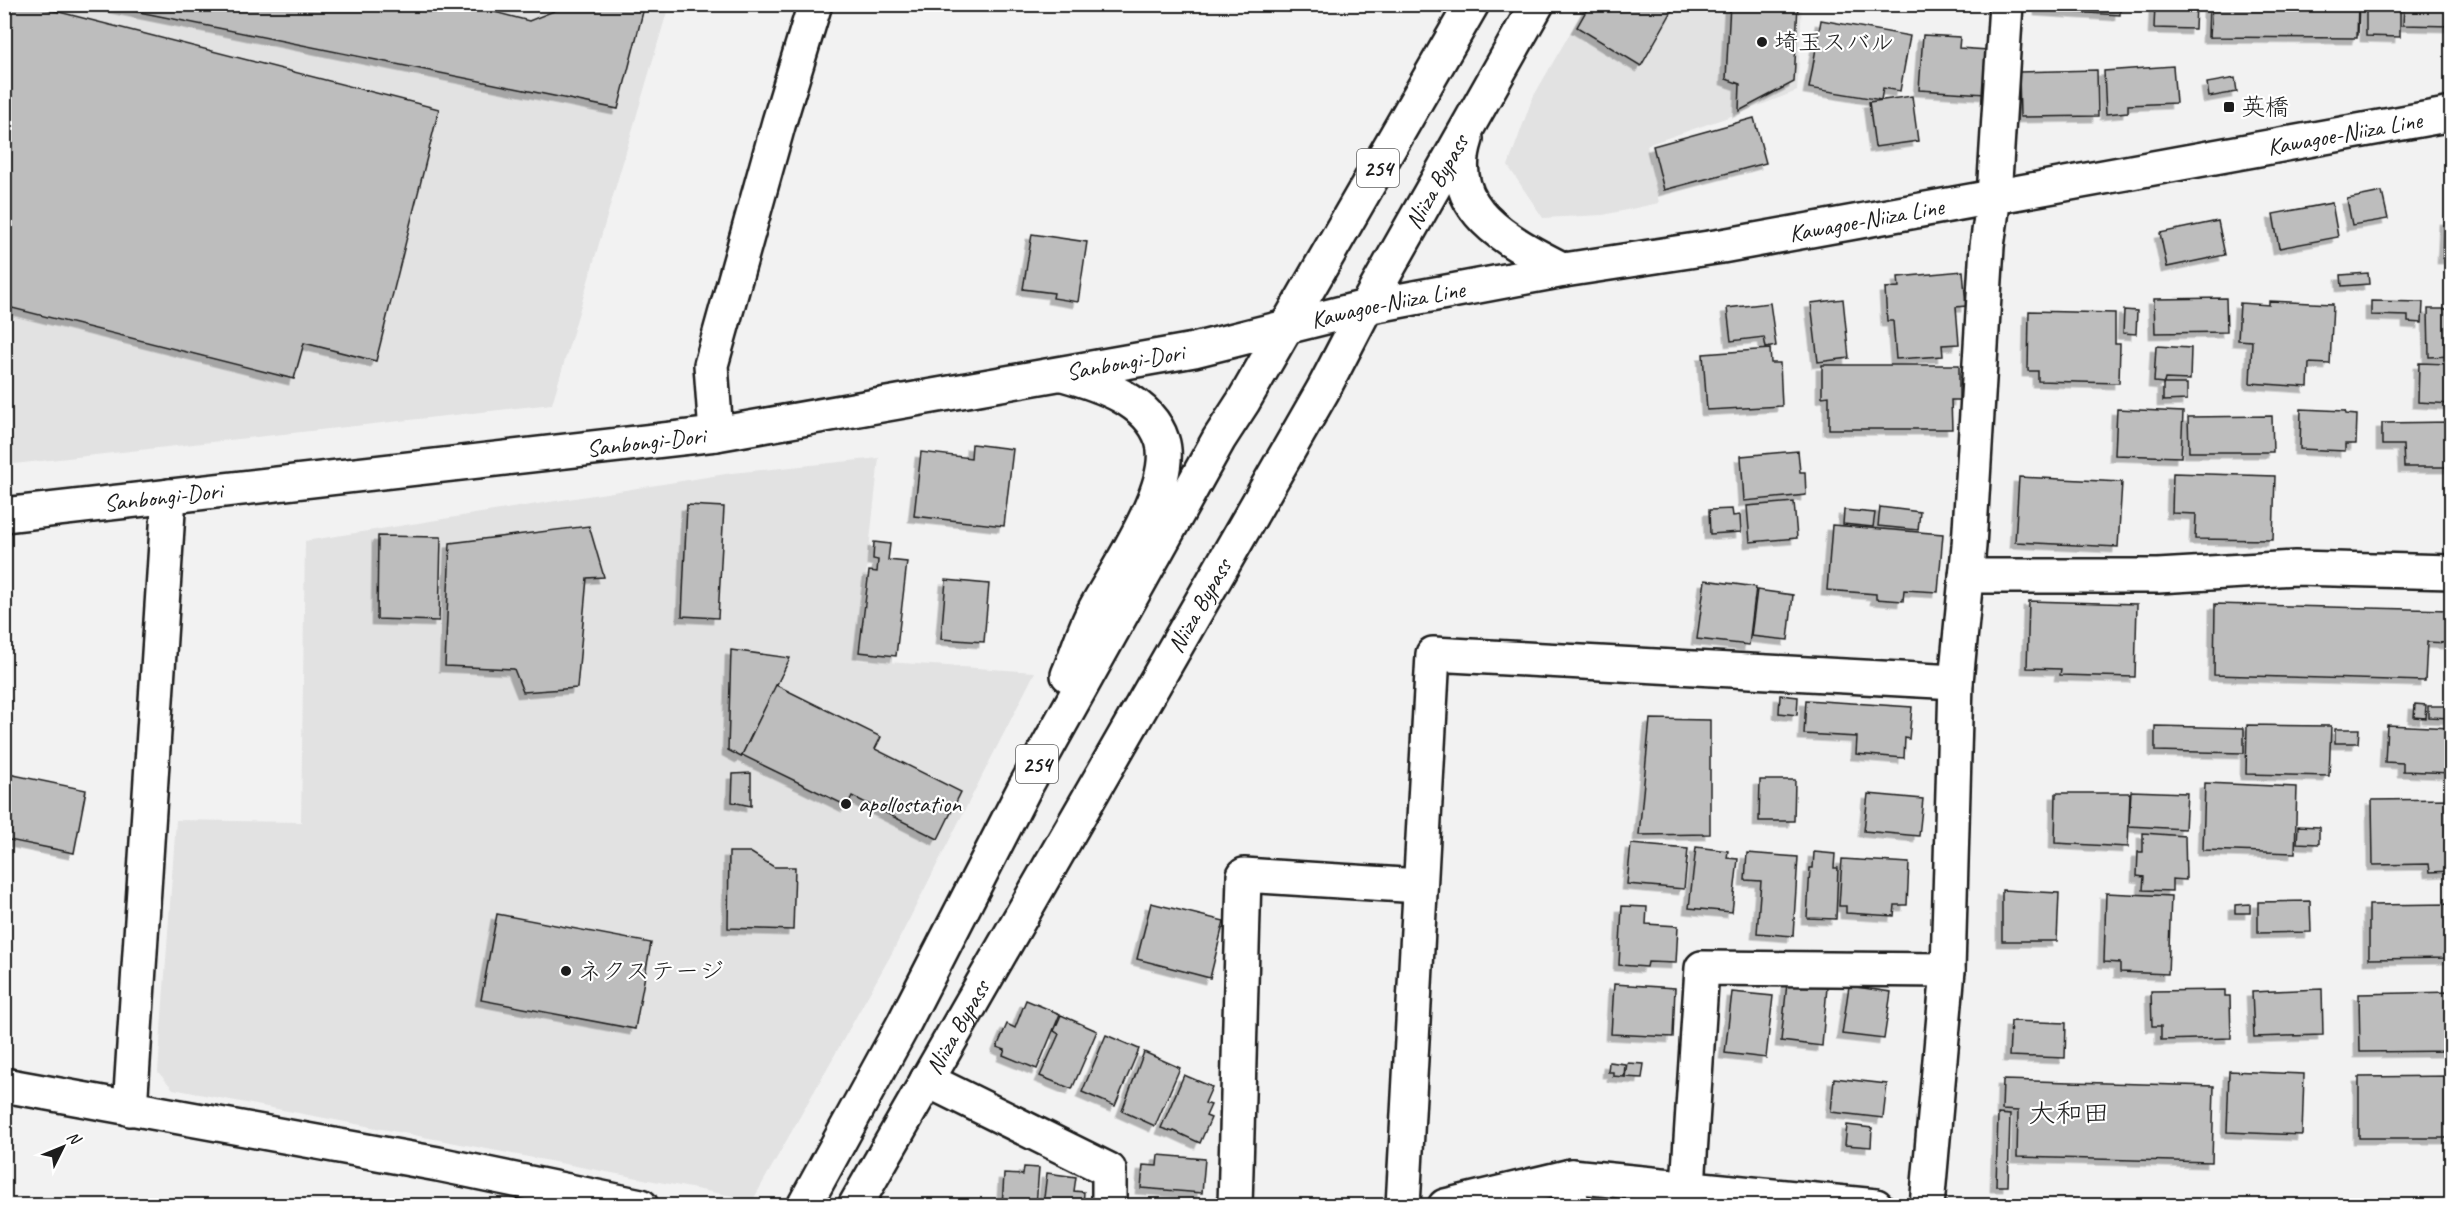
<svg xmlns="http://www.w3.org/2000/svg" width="2456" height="1210" font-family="Caveat,'Klee One',sans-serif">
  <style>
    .built { fill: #e2e2e2 }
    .building { fill: #bdbdbd; stroke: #1c1c1c; stroke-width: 1.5; filter: url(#shadow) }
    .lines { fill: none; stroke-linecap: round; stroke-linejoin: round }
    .street-casing { stroke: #1c1c1c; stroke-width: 38 }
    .secondary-casing { stroke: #1c1c1c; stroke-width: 38 }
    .highway-casing { stroke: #1c1c1c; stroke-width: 38 }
    .street { stroke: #fff; stroke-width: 33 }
    .secondary { stroke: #fff; stroke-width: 33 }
    .highway { stroke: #fff; stroke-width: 33 }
    .poi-dot { fill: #1c1c1c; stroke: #fff; stroke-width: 2 }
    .labels { text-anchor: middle; stroke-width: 4.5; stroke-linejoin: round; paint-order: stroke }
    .shield { fill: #fff; stroke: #606060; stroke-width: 1.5 }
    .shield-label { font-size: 22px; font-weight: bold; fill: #1c1c1c }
    .poi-label { font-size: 24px; fill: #1c1c1c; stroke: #fff; text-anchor: start }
    .street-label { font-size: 24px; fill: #1c1c1c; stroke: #fff }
    .quarter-label { font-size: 27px; fill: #1c1c1c; stroke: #fff }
  </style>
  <defs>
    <filter id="shadow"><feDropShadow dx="-5.5" dy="5.5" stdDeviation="0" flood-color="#0004"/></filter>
  </defs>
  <rect width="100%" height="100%" fill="#f2f2f2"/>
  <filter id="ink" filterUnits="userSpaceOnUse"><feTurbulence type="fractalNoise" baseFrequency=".0167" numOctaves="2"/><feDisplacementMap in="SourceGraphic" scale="12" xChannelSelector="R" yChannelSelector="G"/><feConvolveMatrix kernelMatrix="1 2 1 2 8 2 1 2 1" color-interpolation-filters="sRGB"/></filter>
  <g filter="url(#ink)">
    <g class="built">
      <path d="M4,5H669L552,404L5,465Z"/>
      <path d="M1586,5H1802L1797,91L1740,113L1647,145L1659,203L1603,215L1543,218L1508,166L1532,99Z"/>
      <path d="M879,458L857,660L1035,672L892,953L753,1200L173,1089L158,1072L176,820L301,822L305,541L732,473Z"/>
    </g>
    <g class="building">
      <path d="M4,4H28L439,109L376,361L304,343L294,379L4,306Z"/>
      <path d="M100,4H464L529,21L559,9L561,4H645L618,109Z"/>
      <path d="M1590,4H1676L1641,66L1577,27Z"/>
      <path d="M1730,4H1798L1794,82L1739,111L1740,84L1726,79Z"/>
      <path d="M2040,4H2120V15L2040,10Z"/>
      <path d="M2155,4H2196L2195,29L2154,28Z"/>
      <path d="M2209,4H2271V19L2328,21L2329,4H2359L2358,35L2270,33L2208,37Z"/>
      <path d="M2212,4H2358L2357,38L2210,37Z"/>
      <path d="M2366,4H2400V37L2366,36Z"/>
      <path d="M2404,4H2452V26L2403,25Z"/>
      <path d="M1821,20L1910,36L1900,91L1883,88L1881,100L1809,88Z"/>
      <path d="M1923,35L1960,37L1959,48L1988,50L1986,94L1919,90Z"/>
      <path d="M2173,66L2176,103L2128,105V112L2106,114L2104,71Z"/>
      <path d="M2097,70L2098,116L2020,117L2019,72Z"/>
      <path d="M2235,78L2237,92L2209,97L2207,83Z"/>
      <path d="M1912,96L1918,141L1875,147L1869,102Z"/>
      <path d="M1754,118L1766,163L1664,190L1653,146Z"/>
      <path d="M2382,192L2388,219L2352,225L2347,199Z"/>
      <path d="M2332,203L2338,237L2279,248L2273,214Z"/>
      <path d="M2445,219H2452V258H2443Z"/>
      <path d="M2218,221L2225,255L2167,267L2160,233Z"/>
      <path d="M1032,234L1087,242L1078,302L1053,298L1054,293L1023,289Z"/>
      <path d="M1963,271L1966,306L1956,307L1959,344L1942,345L1943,356L1896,359L1893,321H1887L1885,288L1899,287L1898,277Z"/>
      <path d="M2368,273L2369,284L2342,286L2341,275Z"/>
      <path d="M2226,298L2227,332L2155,333L2154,299Z"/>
      <path d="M1843,299L1849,358L1818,362L1811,303Z"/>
      <path d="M2269,301L2333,304L2330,364L2309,363L2308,387L2250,383L2252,341L2238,340L2240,303L2269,305Z"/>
      <path d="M2371,301L2423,302L2422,323L2408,322V316L2371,315Z"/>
      <path d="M1770,303L1776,346L1766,348L1764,337L1731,341L1727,308Z"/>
      <path d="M2428,309H2452V356L2429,357Z"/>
      <path d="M2124,310L2137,311L2136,334L2123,333Z"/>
      <path d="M2029,311L2115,313V344H2120L2119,383L2038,381V371H2028Z"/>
      <path d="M2156,346L2191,348L2190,380L2165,379L2164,383L2154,382Z"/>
      <path d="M1770,349L1771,363H1780L1782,406L1707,410L1703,354Z"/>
      <path d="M2419,363L2452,364V404L2418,402Z"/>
      <path d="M1822,365H1959V400H1951L1952,429H1829V396L1822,397Z"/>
      <path d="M2163,384H2187V400L2163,401Z"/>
      <path d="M2117,409L2183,412L2181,457L2115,455Z"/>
      <path d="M2301,409L2345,411L2346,414L2357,415L2356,444H2345V451L2300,449Z"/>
      <path d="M2272,416L2273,452H2189L2188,417Z"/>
      <path d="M2452,422V467H2404L2403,445H2382V423Z"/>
      <path d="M972,444L1013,449L1004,526L914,516L921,452L971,458Z"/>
      <path d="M1798,451L1800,472H1805L1806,495L1744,501L1741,456Z"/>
      <path d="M2173,473L2275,476L2273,540L2195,539L2196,514L2172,513Z"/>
      <path d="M2019,477L2122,482L2118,547L2015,542Z"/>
      <path d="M1794,502L1797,538L1750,542L1747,506Z"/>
      <path d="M687,505L724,507L718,618L682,616Z"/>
      <path d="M1880,507L1920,512L1918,530L1878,526Z"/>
      <path d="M1732,509L1733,516L1740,515L1741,532L1710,534L1709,510Z"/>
      <path d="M1844,510L1875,513L1873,527L1843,524Z"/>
      <path d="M1832,525L1943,534L1938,592L1904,590L1903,601L1876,599V594L1827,590Z"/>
      <path d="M589,526L604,577L587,578L577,688L523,692L514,669L445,666L450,543Z"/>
      <path d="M378,536L441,537L439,621L377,619Z"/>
      <path d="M874,542L890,544L888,560L907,562L896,656L859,652L869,571L877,572L878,560L873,559Z"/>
      <path d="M946,580L989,584L984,642L941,639Z"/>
      <path d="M1705,580L1756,587L1749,645L1697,639Z"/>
      <path d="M1757,590L1793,595L1788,640L1751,636Z"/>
      <path d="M2029,601L2137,604L2135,677L2060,675L2061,669L2027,668Z"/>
      <path d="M2215,604L2449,610L2448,643L2427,642L2425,681L2214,675Z"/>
      <path d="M731,650L790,658L741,757L728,750Z"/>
      <path d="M776,685L881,737L875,749L961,792L938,839L852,796L847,806L742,755Z"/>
      <path d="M1780,695L1798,697L1797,715L1779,713Z"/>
      <path d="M1806,700L1912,707L1909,739L1905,738L1904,758L1856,754L1857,737L1804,734Z"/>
      <path d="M2415,704L2426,705L2425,718L2414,717Z"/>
      <path d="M2428,706H2452V718L2428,717Z"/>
      <path d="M1650,719L1710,720V834L1639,835Z"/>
      <path d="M2247,725L2331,726L2329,776L2246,774Z"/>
      <path d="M2387,725L2452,728V773L2403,771V763L2385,762Z"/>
      <path d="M2155,726L2244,728V753L2155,751Z"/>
      <path d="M2335,729H2359L2358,743H2335Z"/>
      <path d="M4,773L86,790L74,853L4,839Z"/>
      <path d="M751,773V806L732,802L733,774Z"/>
      <path d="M1760,780H1795L1794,821H1759Z"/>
      <path d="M2205,783L2297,787L2295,853L2203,850Z"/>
      <path d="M2131,791L2187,793L2185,829L2129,826Z"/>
      <path d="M2056,793H2130L2128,847L2055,843Z"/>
      <path d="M1868,794L1923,799L1919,836L1864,831Z"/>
      <path d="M2452,799V871L2430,872L2429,864L2373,865L2372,800Z"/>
      <path d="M2298,826L2319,827V844L2297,843Z"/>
      <path d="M2143,833L2185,836L2186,880L2172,879V891L2143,890L2144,877L2137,876L2138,852H2143Z"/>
      <path d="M1631,844L1688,849L1684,889L1627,884Z"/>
      <path d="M1696,847L1728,851L1727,858L1738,859L1732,912L1689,908Z"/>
      <path d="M729,852H750L774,867H795L793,930L728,928Z"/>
      <path d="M1814,852L1835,854L1834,868H1838L1836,919L1807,918L1810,868H1813Z"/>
      <path d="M1747,853L1798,857L1793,936L1757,933L1761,881L1745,880Z"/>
      <path d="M1842,859L1909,863L1907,905H1895L1894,916L1846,913V906H1839Z"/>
      <path d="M2002,890L2059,893L2057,941H2002Z"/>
      <path d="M2106,893L2171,896L2168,974L2120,972V963L2104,962Z"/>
      <path d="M2310,901L2311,932L2258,933V902Z"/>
      <path d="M1151,903L1224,921L1210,978L1137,959Z"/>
      <path d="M2250,904V913H2235V905Z"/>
      <path d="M2452,904V958L2369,959V905Z"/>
      <path d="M1622,906L1647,907L1646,924L1678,926L1676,963L1648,962L1647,967L1619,965Z"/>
      <path d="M497,914L651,943L635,1029L481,1000Z"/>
      <path d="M1787,983L1827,987L1822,1046L1781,1041Z"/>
      <path d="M1614,984L1675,988L1673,1037L1611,1034Z"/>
      <path d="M1849,986L1891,992L1884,1039L1842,1034Z"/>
      <path d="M2322,989L2323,1035L2254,1037L2252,992Z"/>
      <path d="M2225,990V996H2230L2231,1038L2161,1040V1026H2152L2151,991Z"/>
      <path d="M1732,992L1773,996L1766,1058L1725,1053Z"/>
      <path d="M2452,992V1051L2360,1052L2359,994Z"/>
      <path d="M1026,1000L1060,1014L1037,1069L1003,1055L1005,1050L997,1047L1007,1024L1015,1028Z"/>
      <path d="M1061,1015L1097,1031L1072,1089L1040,1076L1059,1034L1054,1031Z"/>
      <path d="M2011,1021L2066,1023L2065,1058L2009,1056Z"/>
      <path d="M1106,1035L1139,1049L1115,1106L1082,1092Z"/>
      <path d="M1144,1052L1180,1068L1155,1126L1122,1111Z"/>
      <path d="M1609,1062L1625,1064L1624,1077L1613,1076V1072H1608Z"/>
      <path d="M1627,1063L1644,1064L1642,1078L1625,1077Z"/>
      <path d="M2229,1071L2304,1074L2302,1135L2227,1132Z"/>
      <path d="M1184,1075L1212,1087L1205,1103L1211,1105L1206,1116L1211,1118L1200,1143L1174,1131L1173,1132L1161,1128Z"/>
      <path d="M2452,1076V1138H2359V1077Z"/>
      <path d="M1834,1078L1887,1084L1883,1118L1831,1112Z"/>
      <path d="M2003,1080L2214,1086L2212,1162L2017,1157L2018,1111L2002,1110Z"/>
      <path d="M1998,1114L2010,1115L2008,1186H1996Z"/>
      <path d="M1847,1125L1872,1128L1871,1147L1845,1145Z"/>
      <path d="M1158,1155L1205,1159L1202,1193L1141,1188L1143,1165L1157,1166Z"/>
      <path d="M1024,1167L1039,1168L1036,1206H1002L1004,1174L1023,1175Z"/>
      <path d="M1047,1173L1076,1177L1074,1191L1084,1192L1083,1206H1043Z"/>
    </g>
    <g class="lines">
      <g class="street-casing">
        <g id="street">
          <path d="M716,434L711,365L779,122L815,4"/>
          <path d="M1966,576H2158L2295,568L2452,572"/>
          <path d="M927,1080L1109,1170V1206"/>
          <path d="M4,1085L438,1164L641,1206"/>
          <path d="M130,1109L169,496"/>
          <path d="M1688,1186L1702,968L1948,970"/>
          <path d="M1235,1206L1244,875L1420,886"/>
          <path d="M1403,1206L1433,654L1956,682"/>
          <path d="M1445,1206L1571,1176L1876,1206"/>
          <path d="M1570,1206L1571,1176"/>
          <path d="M1927,1206L1948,970L1956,682L1969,546L1987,246L1994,196L2006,4"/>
        </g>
      </g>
      <g class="secondary-casing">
        <g id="secondary">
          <path id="s1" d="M4,515L716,434L1194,350L1366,307L1564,270L1722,246L2452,114"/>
        </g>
      </g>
      <g class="highway-casing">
        <g id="highway">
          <path d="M1466,139C1443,210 1511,243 1564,270"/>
          <path d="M1063,374C1099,384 1149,400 1162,440C1177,484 1115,572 1094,611C1083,631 1077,654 1068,675"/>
          <path d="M804,1206L903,1025L1024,789L1219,439L1243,402L1472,4"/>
          <path id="s2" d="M855,1206L1323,390L1366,307L1537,4"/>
        </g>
      </g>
      <use href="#street" class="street"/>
      <use href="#secondary" class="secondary"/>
      <use href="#highway" class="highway"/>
    </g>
  </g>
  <g class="poi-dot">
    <circle cx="1762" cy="42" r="6"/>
    <rect x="2223" y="101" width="12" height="12" rx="3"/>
    <circle cx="846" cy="804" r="6"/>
    <circle cx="566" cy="971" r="6"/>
  </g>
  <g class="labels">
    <g class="shield">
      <rect x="1357" y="149" width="42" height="38" rx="4.5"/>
      <rect x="1016" y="745" width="42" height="38" rx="4.5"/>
    </g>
    <g class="shield-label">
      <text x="1378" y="176">254</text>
      <text x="1037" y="772">254</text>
    </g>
    <g class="poi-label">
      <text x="1774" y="50">埼玉スバル</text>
      <text x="2241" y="115">英橋</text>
      <text x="858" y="812">apollostation</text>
      <text x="578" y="979">ネクステージ</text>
    </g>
    <g class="street-label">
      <text dy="8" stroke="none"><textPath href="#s1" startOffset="2373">Kawagoe-Niiza Line</textPath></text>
      <text dy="8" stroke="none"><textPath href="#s2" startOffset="1178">Niiza Bypass</textPath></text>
      <text dy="8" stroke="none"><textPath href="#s1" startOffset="1887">Kawagoe-Niiza Line</textPath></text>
      <text dy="8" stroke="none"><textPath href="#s1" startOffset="1401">Kawagoe-Niiza Line</textPath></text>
      <text dy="8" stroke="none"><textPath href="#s1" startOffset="1132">Sanbongi-Dori</textPath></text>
      <text dy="8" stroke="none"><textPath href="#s1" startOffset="646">Sanbongi-Dori</textPath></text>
      <text dy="8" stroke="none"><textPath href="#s1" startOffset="160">Sanbongi-Dori</textPath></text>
      <text dy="8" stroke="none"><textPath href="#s2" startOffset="692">Niiza Bypass</textPath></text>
      <text dy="8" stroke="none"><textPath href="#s2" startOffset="206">Niiza Bypass</textPath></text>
    </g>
    <g class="quarter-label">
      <text x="2069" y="1122">大和田</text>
    </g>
  </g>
  <rect width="2456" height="1210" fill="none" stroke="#fff" stroke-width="24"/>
  <rect x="12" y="12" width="2432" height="1186" fill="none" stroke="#1c1c1c" stroke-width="2" filter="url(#ink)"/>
  <g transform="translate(63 1147) rotate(47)" stroke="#ffffff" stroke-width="4.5" paint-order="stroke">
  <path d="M0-4.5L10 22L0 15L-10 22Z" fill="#1c1c1c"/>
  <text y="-9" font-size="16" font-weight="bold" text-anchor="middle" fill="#1c1c1c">N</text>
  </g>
</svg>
